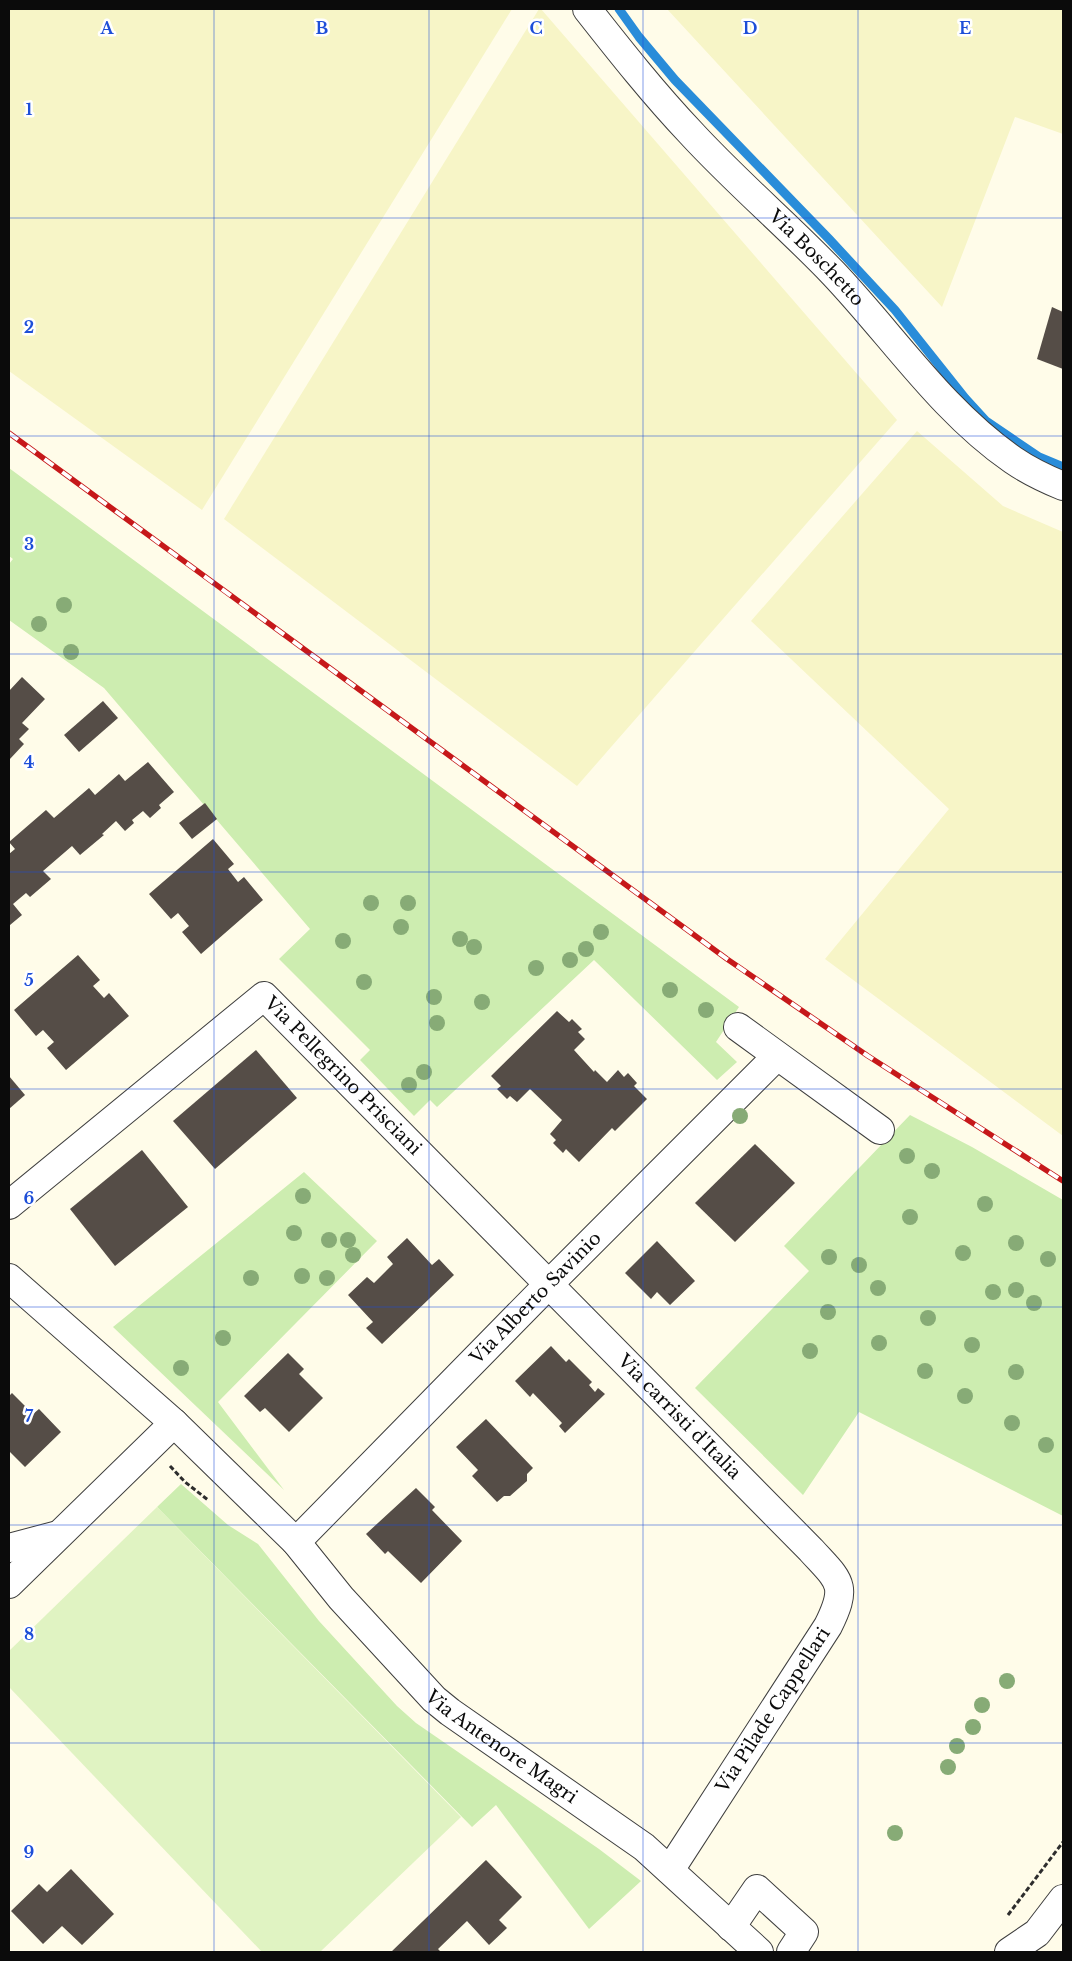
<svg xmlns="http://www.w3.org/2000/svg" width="1072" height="1961" font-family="'Libre Baskerville',serif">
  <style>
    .farmland { fill: #f7f5c7 }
    .green { fill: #cdedb0 }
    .pitch { fill: #e0f3c2 }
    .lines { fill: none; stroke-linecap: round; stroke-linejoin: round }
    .stream { stroke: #298cd9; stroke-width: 9 }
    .building { fill: #554d47 }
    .minor-casing { stroke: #3e3e3e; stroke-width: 30 }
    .path { stroke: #2d2d2d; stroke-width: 3; stroke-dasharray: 5 2.5; stroke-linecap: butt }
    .minor { stroke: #fff; stroke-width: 28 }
    .rail-casing { stroke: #c6181a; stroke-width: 5.5 }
    .rail { stroke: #fff; stroke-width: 4; stroke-dasharray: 11; stroke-linecap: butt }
    .tree { fill: #87ab76 }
    .grid { fill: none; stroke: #1d4ed8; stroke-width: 1; stroke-opacity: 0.55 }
    .labels { text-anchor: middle; stroke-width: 5; stroke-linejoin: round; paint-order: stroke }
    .street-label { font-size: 18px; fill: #0b0b0b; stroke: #fff }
    .grid-label { font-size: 16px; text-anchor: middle; font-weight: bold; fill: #1d4ed8; stroke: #fff; stroke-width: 5; stroke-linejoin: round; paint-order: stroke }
  </style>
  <rect width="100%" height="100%" fill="#fffce9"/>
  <g class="farmland">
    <path d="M9,9H512L202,510L9,371Z"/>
    <path d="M539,9H541L897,420L577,786L224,519Z"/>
    <path d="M667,9H1063V134L1015,117L942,307Z"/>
    <path d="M917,431L1003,506L1063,532V1136L825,959L949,809L751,621Z"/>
  </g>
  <g class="green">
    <path d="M9,468L739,1007L716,1042L737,1062L717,1080L594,960L437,1107L430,1100L414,1116L360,1060L370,1050L279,959L310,929L104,688L9,620V564L13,559L9,556Z"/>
    <path d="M910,1115L972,1147L1063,1200V1516L859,1412L803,1495L695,1388L809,1271L784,1246Z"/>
    <path d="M304,1172L377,1241L218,1402L284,1490L113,1327Z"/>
    <path d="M181,1484L228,1525L258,1544L319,1621L397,1706L416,1723L599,1849L641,1881L589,1929L496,1805L472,1827L157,1507Z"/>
  </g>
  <path class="pitch" d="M157,1507L461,1817L320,1952H262L9,1687V1651Z"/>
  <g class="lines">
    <path class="stream" d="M619,9L639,37L675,80L829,239L895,310L965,398L986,421L1039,457L1063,467"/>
  </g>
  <g class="building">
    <path d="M1052,307L1063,312V369L1037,359Z"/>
    <path d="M22,677L45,699L22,723L29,729L19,739L24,744L9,760V691Z"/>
    <path d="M103,701L118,718L79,752L64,735Z"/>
    <path d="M148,762L174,792L159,805L161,808L150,818L143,811L132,820L134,823L125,831L116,821L102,834L104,835L80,855L72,846L43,871L51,879L30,897L26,893L13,904L22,915L10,925L9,923V854L15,849L9,842L46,810L54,818L89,788L95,795L119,774L125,781Z"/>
    <path d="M205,803L217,819L192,839L179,823Z"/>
    <path d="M213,839L234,864L228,869L238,882L244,877L263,900L201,954L182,932L189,926L178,913L171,919L149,894Z"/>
    <path d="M78,955L100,980L93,986L104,998L109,993L129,1016L66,1070L47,1048L54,1042L43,1030L36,1036L14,1010Z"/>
    <path d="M557,1011L569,1022L572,1019L582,1029L578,1032L585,1039L574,1050L594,1072L595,1070L607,1082L618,1070L624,1077L628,1073L637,1083L634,1086L647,1099L615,1131L612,1128L579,1162L566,1149L563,1153L553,1143L556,1140L550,1134L562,1120L530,1089L517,1102L510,1096L507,1099L497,1089L501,1086L491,1076Z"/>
    <path d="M256,1050L297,1098L215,1169L173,1121Z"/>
    <path d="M9,1076L25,1095L9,1109Z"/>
    <path d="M755,1144L795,1183L735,1242L695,1203Z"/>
    <path d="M142,1150L188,1207L115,1266L70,1209Z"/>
    <path d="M407,1238L432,1265L439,1259L454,1275L382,1344L366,1328L373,1322L348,1295L367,1277L374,1283L393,1264L387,1257Z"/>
    <path d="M657,1241L695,1281L670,1305L657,1292L651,1299L625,1273Z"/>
    <path d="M551,1346L566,1362L569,1359L592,1382L589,1385L595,1392L598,1388L605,1394L565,1433L559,1426L562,1423L533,1393L530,1397L515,1381Z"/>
    <path d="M288,1353L304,1369L299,1374L323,1398L289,1432L265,1408L260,1412L244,1396Z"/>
    <path d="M12,1393L33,1414L39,1409L61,1432L25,1467L9,1451V1396Z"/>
    <path d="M486,1419L533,1468L527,1474V1481L510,1496H504L497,1502L472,1476L478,1470L456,1447Z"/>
    <path d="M416,1488L435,1507L432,1510L462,1541L421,1583L388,1551L385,1554L366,1534Z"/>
    <path d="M486,1860L522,1897L499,1920L507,1928L489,1945L467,1921L438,1949L441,1952H391Z"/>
    <path d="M71,1869L114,1914L82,1945L62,1926L43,1944L11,1911L39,1884L47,1892Z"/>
  </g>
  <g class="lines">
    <g class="minor-casing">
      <g id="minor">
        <path id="s1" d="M587,9C620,51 654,94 691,133C736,182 787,225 833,273C892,335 942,411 1013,460C1029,471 1046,479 1063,486"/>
        <path d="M738,1027L880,1130"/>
        <path id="s2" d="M9,1205L264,996L811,1550C839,1581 849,1584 828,1626L670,1870"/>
        <path id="s3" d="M9,1278L174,1423L296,1542L341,1598L434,1699L450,1712L644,1847L759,1952"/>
        <path id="s4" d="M296,1542L550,1283L777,1056"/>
        <path d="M9,1548L58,1535"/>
        <path d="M9,1584L174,1423"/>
        <path d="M731,1927L757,1889L804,1932L791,1952"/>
        <path d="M1009,1952L1037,1933L1063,1899"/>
      </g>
    </g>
    <g class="path">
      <path d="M170,1466L185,1482L208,1500"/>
      <path d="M1008,1915L1063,1842"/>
    </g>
    <use href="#minor" class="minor"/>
    <g class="rail-casing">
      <path id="rail" d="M9,433L727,959L868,1056L1063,1181"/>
    </g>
    <use href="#rail" class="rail"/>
  </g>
  <g class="tree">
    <circle cx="64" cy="605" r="8"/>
    <circle cx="39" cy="624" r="8"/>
    <circle cx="71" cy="652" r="8"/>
    <circle cx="371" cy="903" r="8"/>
    <circle cx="408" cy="903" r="8"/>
    <circle cx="401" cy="927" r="8"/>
    <circle cx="601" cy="932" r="8"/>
    <circle cx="460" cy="939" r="8"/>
    <circle cx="343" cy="941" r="8"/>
    <circle cx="474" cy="947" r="8"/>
    <circle cx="586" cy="949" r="8"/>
    <circle cx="570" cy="960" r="8"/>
    <circle cx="536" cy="968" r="8"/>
    <circle cx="364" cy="982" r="8"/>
    <circle cx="670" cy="990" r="8"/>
    <circle cx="434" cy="997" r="8"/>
    <circle cx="482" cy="1002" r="8"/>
    <circle cx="706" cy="1010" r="8"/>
    <circle cx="437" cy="1023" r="8"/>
    <circle cx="424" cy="1072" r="8"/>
    <circle cx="409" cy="1085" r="8"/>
    <circle cx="740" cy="1116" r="8"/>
    <circle cx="907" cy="1156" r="8"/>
    <circle cx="932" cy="1171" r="8"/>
    <circle cx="303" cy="1196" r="8"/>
    <circle cx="985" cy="1204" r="8"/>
    <circle cx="910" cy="1217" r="8"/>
    <circle cx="294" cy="1233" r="8"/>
    <circle cx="329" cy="1240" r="8"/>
    <circle cx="348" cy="1240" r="8"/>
    <circle cx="1016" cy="1243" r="8"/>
    <circle cx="963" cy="1253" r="8"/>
    <circle cx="353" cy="1255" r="8"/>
    <circle cx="829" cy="1257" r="8"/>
    <circle cx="1048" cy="1259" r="8"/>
    <circle cx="859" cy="1265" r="8"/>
    <circle cx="302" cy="1276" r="8"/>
    <circle cx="251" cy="1278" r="8"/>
    <circle cx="327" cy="1278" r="8"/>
    <circle cx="878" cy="1288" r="8"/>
    <circle cx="1016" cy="1290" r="8"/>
    <circle cx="993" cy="1292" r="8"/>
    <circle cx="1034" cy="1303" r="8"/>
    <circle cx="828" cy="1312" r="8"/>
    <circle cx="928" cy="1318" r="8"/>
    <circle cx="223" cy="1338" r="8"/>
    <circle cx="879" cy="1343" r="8"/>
    <circle cx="972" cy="1345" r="8"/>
    <circle cx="810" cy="1351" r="8"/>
    <circle cx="181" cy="1368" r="8"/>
    <circle cx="925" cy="1371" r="8"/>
    <circle cx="1016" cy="1372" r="8"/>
    <circle cx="965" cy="1396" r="8"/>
    <circle cx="1012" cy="1423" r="8"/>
    <circle cx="1046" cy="1445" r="8"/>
    <circle cx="1007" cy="1681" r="8"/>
    <circle cx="982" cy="1705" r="8"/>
    <circle cx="973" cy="1727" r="8"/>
    <circle cx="957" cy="1746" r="8"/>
    <circle cx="948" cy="1767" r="8"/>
    <circle cx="895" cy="1833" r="8"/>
  </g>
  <path class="grid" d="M214,9V1952M429,9V1952M643,9V1952M858,9V1952M9,218H1063M9,436H1063M9,654H1063M9,872H1063M9,1089H1063M9,1307H1063M9,1525H1063M9,1743H1063"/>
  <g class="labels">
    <g class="street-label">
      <text dy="6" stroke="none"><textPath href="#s1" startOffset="339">Via Boschetto</textPath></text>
      <text dy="6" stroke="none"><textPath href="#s2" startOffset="442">Via Pellegrino Prisciani</textPath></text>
      <text dy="6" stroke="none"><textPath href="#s4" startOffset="342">Via Alberto Savinio</textPath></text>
      <text dy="6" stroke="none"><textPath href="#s2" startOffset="921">Via carristi d'Italia</textPath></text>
      <text transform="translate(773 1710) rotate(-57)" y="6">Via Pilade Cappellari</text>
      <text dy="6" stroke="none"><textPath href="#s3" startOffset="682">Via Antenore Magri</textPath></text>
    </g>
  </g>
  <g class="grid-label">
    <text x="107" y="34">A</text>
    <text x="322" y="34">B</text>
    <text x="536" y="34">C</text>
    <text x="750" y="34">D</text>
    <text x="965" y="34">E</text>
    <text x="29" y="115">1</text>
    <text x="29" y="333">2</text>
    <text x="29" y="550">3</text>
    <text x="29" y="768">4</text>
    <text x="29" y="986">5</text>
    <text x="29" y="1204">6</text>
    <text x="29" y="1422">7</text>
    <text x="29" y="1640">8</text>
    <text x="29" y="1858">9</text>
  </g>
  <rect width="1072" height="1961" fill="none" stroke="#0b0b0b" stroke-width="20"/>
</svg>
